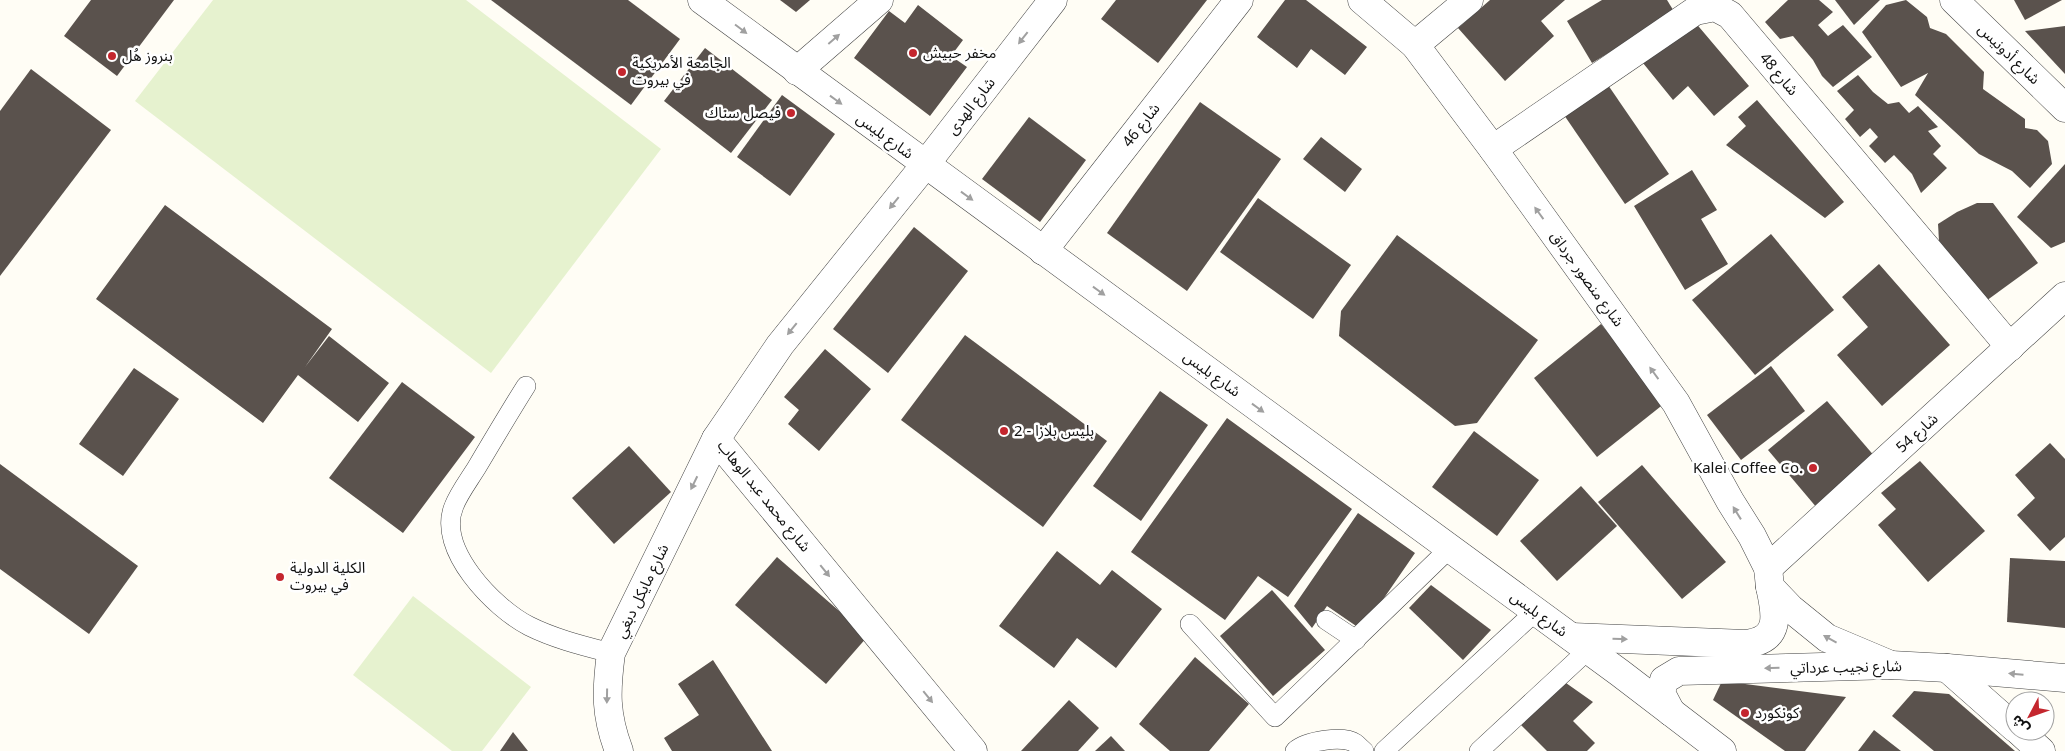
<svg xmlns="http://www.w3.org/2000/svg" width="2065" height="751" font-family="Georgia,'Noto Sans Arabic',serif">
  <style>
    .pitch { fill: #e6f2cf }
    .building { fill: #5a524d }
    .lines { fill: none; stroke-linecap: round; stroke-linejoin: round }
    .service-casing { stroke: #444; stroke-width: 20 }
    .minor-casing { stroke: #444; stroke-width: 29 }
    .tertiary-casing { stroke: #444; stroke-width: 29 }
    .service { stroke: #fff; stroke-width: 19 }
    .minor { stroke: #fff; stroke-width: 28 }
    .tertiary { stroke: #fff; stroke-width: 28 }
    .oneway { fill: #a0a0a0 }
    .poi-dot { fill: #c4262e; stroke: #fff; stroke-width: 2 }
    .labels { text-anchor: middle; stroke-width: 5; stroke-linejoin: round; paint-order: stroke }
    .poi-label { font-size: 15px; fill: #111; stroke: #fff; text-anchor: start }
    .street-label { font-size: 15px; fill: #111; stroke: #fff }
  </style>
  <rect width="100%" height="100%" fill="#fffdf5"/>
  <g class="pitch">
    <path d="M213,0H466L661,149L491,373L135,101Z"/>
    <path d="M413,596L531,687L482,751H452L353,675Z"/>
  </g>
  <g class="building">
    <path d="M91,0H174L117,76L64,36Z"/>
    <path d="M491,0H628L680,39L631,105Z"/>
    <path d="M780,0H810L796,12Z"/>
    <path d="M1116,0H1207L1158,63L1101,19Z"/>
    <path d="M1285,0H1306L1367,47L1345,75L1311,49L1297,68L1257,37Z"/>
    <path d="M1490,0H1565L1541,21L1554,36L1505,81L1458,28Z"/>
    <path d="M1602,0H1667L1675,13L1592,63L1567,21Z"/>
    <path d="M1788,0H1819L1833,12L1818,25L1828,36L1843,25L1872,57L1833,87L1822,76L1813,60L1793,36L1780,39L1765,22Z"/>
    <path d="M1835,0H1880L1854,25Z"/>
    <path d="M1906,0L1927,17L1930,28L1946,34L1984,72L1983,89L2025,119V128L2037,130L2048,141L2052,164L2030,188L2012,171L1979,154L1915,95L1928,73L1901,87L1862,32L1886,5Z"/>
    <path d="M2014,0H2062L2025,20Z"/>
    <path d="M918,5L963,40L951,56L967,67L930,116L854,58L889,11L905,23Z"/>
    <path d="M1694,21L1749,86L1714,116L1688,86L1673,100L1643,63Z"/>
    <path d="M2065,26V74L2025,31Z"/>
    <path d="M705,48L772,100L731,153L664,101Z"/>
    <path d="M31,69L111,130L0,276V111Z"/>
    <path d="M1858,75L1873,92L1888,104L1899,102L1909,113L1918,106L1938,127L1928,131L1941,146L1933,154L1947,168L1921,193L1912,174L1894,155L1885,163L1869,146L1878,137L1870,128L1860,137L1845,119L1854,110L1837,91Z"/>
    <path d="M1608,85L1669,174L1625,204L1564,115Z"/>
    <path d="M782,95L835,134L790,196L737,157Z"/>
    <path d="M1757,100L1844,202L1825,218L1726,145L1746,126L1738,117Z"/>
    <path d="M1200,102L1281,159L1187,291L1107,233Z"/>
    <path d="M1029,117L1086,160L1040,222L982,179Z"/>
    <path d="M1321,137L1362,169L1345,192L1303,159Z"/>
    <path d="M2065,164V242L2051,248L2017,217Z"/>
    <path d="M1692,170L1717,210L1701,219L1728,264L1685,290L1634,206Z"/>
    <path d="M1258,198L1351,265L1313,319L1220,252Z"/>
    <path d="M1977,203H1993L2038,263L1986,301L1939,241L1938,224L1957,212Z"/>
    <path d="M165,205L332,329L305,367L329,336L389,383L358,422L298,375L263,423L96,299Z"/>
    <path d="M914,227L968,271L888,373L833,329Z"/>
    <path d="M1771,234L1834,310L1755,375L1692,300Z"/>
    <path d="M1397,235L1538,340L1477,423L1455,426L1339,336L1341,311Z"/>
    <path d="M1879,264L1950,345L1882,406L1837,355L1868,327L1842,297Z"/>
    <path d="M1601,324L1665,403L1597,457L1534,378Z"/>
    <path d="M965,335L1107,441L1043,527L901,420Z"/>
    <path d="M825,349L871,389L819,451L788,424L799,410L784,397Z"/>
    <path d="M1771,366L1805,411L1741,460L1707,415Z"/>
    <path d="M134,368L179,399L123,476L79,444Z"/>
    <path d="M402,382L475,437L403,533L329,478Z"/>
    <path d="M1160,391L1208,425L1141,521L1093,486Z"/>
    <path d="M1827,401L1876,458L1817,508L1768,450Z"/>
    <path d="M1227,418L1352,509L1288,597L1258,576L1225,620L1131,552Z"/>
    <path d="M1474,431L1539,480L1497,536L1432,487Z"/>
    <path d="M2050,443L2065,459V537L2050,551L2017,515L2035,498L2015,475Z"/>
    <path d="M629,446L671,492L614,544L572,498Z"/>
    <path d="M1920,461L1985,531L1928,582L1878,525L1896,509L1881,493Z"/>
    <path d="M0,464L138,566L89,634L0,569Z"/>
    <path d="M1642,465L1726,562L1682,599L1598,502Z"/>
    <path d="M1581,486L1617,526L1557,581L1520,541Z"/>
    <path d="M1358,513L1415,553L1362,630L1327,606L1312,628L1294,606Z"/>
    <path d="M1057,551L1100,585L1112,570L1162,609L1116,668L1077,638L1054,668L999,626Z"/>
    <path d="M777,557L868,636L826,684L735,605Z"/>
    <path d="M2010,558L2065,561V628L2007,622Z"/>
    <path d="M1431,585L1491,630L1463,660L1409,608Z"/>
    <path d="M1272,590L1325,650L1273,696L1220,636Z"/>
    <path d="M1195,657L1249,704L1209,751H1170L1139,724Z"/>
    <path d="M713,660L772,751H672L664,738L699,715L678,684Z"/>
    <path d="M1722,681L1846,697L1805,751H1785L1713,700Z"/>
    <path d="M1566,683L1593,702L1573,721L1595,743L1587,751H1547L1521,725Z"/>
    <path d="M1914,691L1949,694L2015,751H1934L1892,716Z"/>
    <path d="M1069,700L1099,728L1078,751H1021Z"/>
    <path d="M1874,730L1901,751H1858Z"/>
    <path d="M513,732L528,751H500Z"/>
    <path d="M1111,736L1125,751H1095Z"/>
  </g>
  <g class="lines">
    <g class="service-casing">
      <g id="service">
        <path d="M526,386C509,413 493,440 477,467C469,480 459,493 454,506C436,549 494,608 529,626C555,639 584,646 611,653"/>
        <path d="M1326,620L1356,640"/>
        <path d="M1190,624L1275,717L1450,548"/>
        <path d="M1295,751C1306,741 1343,735 1355,743C1358,745 1361,749 1364,751"/>
        <path d="M1384,751L1536,611"/>
        <path d="M1479,751L1588,650"/>
      </g>
    </g>
    <g class="minor-casing">
      <g id="minor">
        <path d="M1954,0L2065,108"/>
        <path d="M1415,45L1469,0"/>
        <path d="M1493,149L1695,11L1715,7L1730,15L2010,347"/>
        <path d="M1043,251L1239,0"/>
        <path d="M716,439L973,751"/>
        <path d="M1768,568L2065,296"/>
        <path d="M1947,668L2015,728"/>
        <path d="M2019,731L2041,751"/>
        <path d="M619,751C605,714 606,691 611,653L716,439L780,345L925,165L1053,0"/>
      </g>
    </g>
    <g class="tertiary-casing">
      <g id="tertiary">
        <path d="M702,0L1620,673L1722,751"/>
        <path d="M1362,0L1415,45L1493,149L1676,403L1730,501L1752,536L1768,568L1770,587L1790,608L1827,638L1891,665"/>
        <path d="M797,71L879,0"/>
        <path d="M1572,637L1745,644C1782,640 1776,614 1770,587"/>
        <path d="M1671,712L1661,693L1664,680L1679,671L1891,665L1947,668L2065,678"/>
      </g>
    </g>
    <use href="#service" class="service"/>
    <use href="#minor" class="minor"/>
    <use href="#tertiary" class="tertiary"/>
  </g>
  <defs><path id="oneway-solid" d="M-6-.8H1V-3.2L6.5 0L1 3.2V.8H-6Z" transform="scale(1.25)"/></defs>
  <g class="oneway">
    <use href="#oneway-solid" transform="translate(741 29) rotate(37)"/>
    <use href="#oneway-solid" transform="translate(1023 38) rotate(128)"/>
    <use href="#oneway-solid" transform="translate(834 39) rotate(-41)"/>
    <use href="#oneway-solid" transform="translate(836 100) rotate(36)"/>
    <use href="#oneway-solid" transform="translate(967 196) rotate(36)"/>
    <use href="#oneway-solid" transform="translate(894 203) rotate(129)"/>
    <use href="#oneway-solid" transform="translate(1539 213) rotate(-126)"/>
    <use href="#oneway-solid" transform="translate(1099 291) rotate(36)"/>
    <use href="#oneway-solid" transform="translate(792 329) rotate(129)"/>
    <use href="#oneway-solid" transform="translate(1654 373) rotate(-126)"/>
    <use href="#oneway-solid" transform="translate(1258 408) rotate(36)"/>
    <use href="#oneway-solid" transform="translate(694 483) rotate(116)"/>
    <use href="#oneway-solid" transform="translate(1737 513) rotate(-122)"/>
    <use href="#oneway-solid" transform="translate(825 571) rotate(51)"/>
    <use href="#oneway-solid" transform="translate(1620 639) rotate(2)"/>
    <use href="#oneway-solid" transform="translate(1830 639) rotate(-151)"/>
    <use href="#oneway-solid" transform="translate(1772 668) rotate(178)"/>
    <use href="#oneway-solid" transform="translate(2016 674) rotate(-175)"/>
    <use href="#oneway-solid" transform="translate(607 696) rotate(91)"/>
    <use href="#oneway-solid" transform="translate(928 697) rotate(51)"/>
  </g>
  <g class="poi-dot">
    <circle cx="913" cy="53" r="5"/>
    <circle cx="112" cy="56" r="5"/>
    <circle cx="622" cy="72" r="5"/>
    <circle cx="791" cy="113" r="5"/>
    <circle cx="1004" cy="431" r="5"/>
    <circle cx="1813" cy="468" r="5"/>
    <circle cx="280" cy="577" r="5"/>
    <circle cx="1745" cy="713" r="5"/>
  </g>
  <g class="labels">
    <g class="poi-label">
      <text x="923" y="58">مخفر حبيش</text>
      <text x="122" y="61">بنروز هُل</text>
      <text x="632" y="68">الجامعة الأمريكية<tspan x="632" dy="17">في بيروت</tspan></text>
      <text x="781" y="118" text-anchor="end">فيصل سناك</text>
      <text x="1014" y="436">2 - بليس بلازا</text>
      <text x="1803" y="473" text-anchor="end">Kalei Coffee Co.</text>
      <text x="290" y="573">الكلية الدولية<tspan x="290" dy="17">في بيروت</tspan></text>
      <text x="1755" y="718">كونكورد</text>
    </g>
    <g class="street-label">
      <text transform="translate(2009 54) rotate(44)" y="5">شارع أدونيس</text>
      <text transform="translate(1779 74) rotate(50)" y="5">شارع 48</text>
      <text transform="translate(971 106) rotate(-52)" y="5">شارع الهدى</text>
      <text transform="translate(1141 125) rotate(-52)" y="5">شارع 46</text>
      <text transform="translate(885 136) rotate(36)" y="5">شارع بليس</text>
      <text transform="translate(1587 279) rotate(54)" y="5">شارع منصور جرداق</text>
      <text transform="translate(1212 374) rotate(36)" y="5">شارع بليس</text>
      <text transform="translate(1917 433) rotate(-42)" y="5">شارع 54</text>
      <text transform="translate(764 496) rotate(51)" y="5">شارع محمد عبد الوهاب</text>
      <text transform="translate(642 591) rotate(-64)" y="5">شارع مايكل دبغي</text>
      <text transform="translate(1539 614) rotate(36)" y="5">شارع بليس</text>
      <text transform="translate(1846 667) rotate(-1)" y="5">شارع نجيب عرداتي</text>
    </g>
  </g>
  <g transform="translate(2030 716) rotate(229)"><circle r="24" fill="#ffffff" stroke="#a0a0a0"/>
  <path d="M0-4L9 19L0 12L-9 19Z" fill="#c4262e"/>
  <text y="-8" font-size="14" font-weight="bold" text-anchor="middle" fill="#111111">ش</text>
  </g>
</svg>
